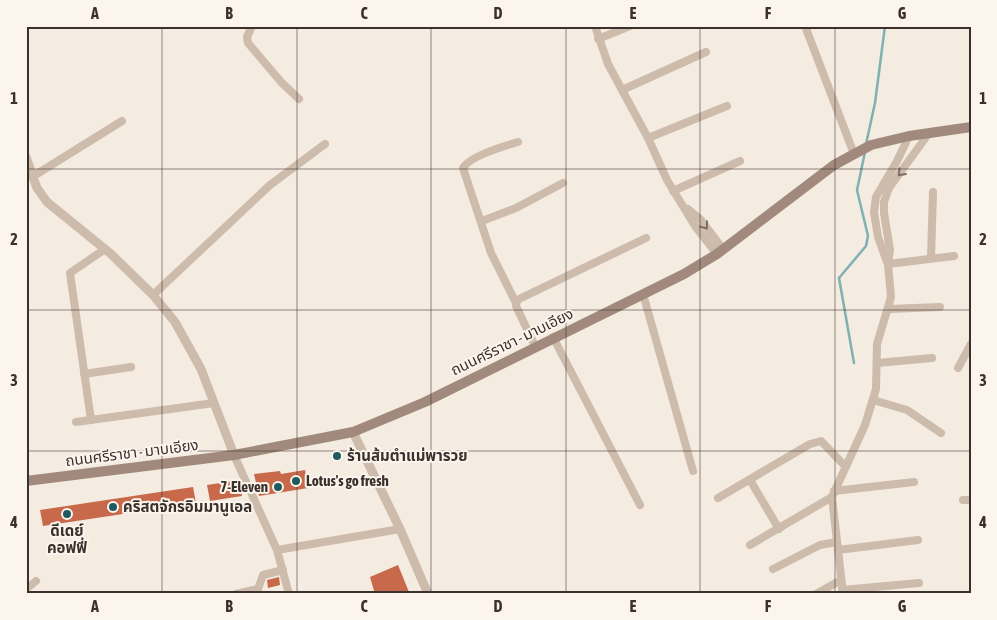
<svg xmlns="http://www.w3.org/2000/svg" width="997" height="620" font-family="'Asap Condensed','Noto Sans Thai',sans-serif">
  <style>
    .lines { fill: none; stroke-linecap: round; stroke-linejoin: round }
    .stream { stroke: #7fb0b2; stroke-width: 2.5 }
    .building { fill: #c8694b }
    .minor { stroke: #cdbbac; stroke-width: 8 }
    .tertiary { stroke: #cdbbac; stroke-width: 9 }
    .secondary { stroke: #a18a7d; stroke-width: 10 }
    .oneway { stroke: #7d6f65 }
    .grid { fill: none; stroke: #3b302b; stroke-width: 1; stroke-opacity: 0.55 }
    .poi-dot { fill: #1f5a5e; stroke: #fbf5ee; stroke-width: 2 }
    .labels { text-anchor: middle; stroke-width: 4; stroke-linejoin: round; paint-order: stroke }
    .street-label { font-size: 15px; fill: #3b302b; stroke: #fbf5ee }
    .poi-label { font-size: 15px; font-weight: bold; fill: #3b302b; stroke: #fbf5ee; text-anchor: start }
    .neatline { fill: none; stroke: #3b302b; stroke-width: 2 }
    .grid-label { font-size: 16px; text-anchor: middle; font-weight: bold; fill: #3b302b }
  </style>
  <rect width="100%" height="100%" fill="#f4ebe1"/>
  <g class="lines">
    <g class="stream">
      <path d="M866,144L875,103L885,26"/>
      <path d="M854,363L839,278L866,246L868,236L857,190L865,152"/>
    </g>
  </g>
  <g class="building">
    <path d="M305,470L308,488L259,496L254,474L280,471L281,474Z"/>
    <path d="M239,480L242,496L210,501L207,485Z"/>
    <path d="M193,487L196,503L43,526L40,510Z"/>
    <path d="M398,565L409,592L375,594L370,577Z"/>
    <path d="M279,577L280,585L268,588L267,580Z"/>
  </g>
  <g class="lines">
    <g class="minor">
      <path d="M252,26L247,37L248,43L282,83L299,99"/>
      <path d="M595,26L608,64L648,138L667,180L695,226L717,254"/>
      <path d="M805,26L854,154"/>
      <path d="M598,39L630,26"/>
      <path d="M622,90L706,52"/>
      <path d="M648,138L727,106"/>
      <path d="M32,177L122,121"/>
      <path d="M673,191L740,161"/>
      <path d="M688,209L700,219L723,249"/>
      <path d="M482,221L516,208L563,183"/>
      <path d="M931,258L933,192"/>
      <path d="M887,262L878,237L874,212L876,197L897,161L909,136"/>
      <path d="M888,264L954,256"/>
      <path d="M643,294L693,471"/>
      <path d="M153,295L270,185L325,144"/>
      <path d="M516,303L491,253L463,168C470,156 504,146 518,142"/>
      <path d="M889,309L940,307"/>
      <path d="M553,337L640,505"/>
      <path d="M535,346L516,306L517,300L646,238"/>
      <path d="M877,363L932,358"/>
      <path d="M958,368L971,344"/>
      <path d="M84,374L131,367"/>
      <path d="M873,400L907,410L941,433"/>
      <path d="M91,420L70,273L105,249"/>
      <path d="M76,422L214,403"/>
      <path d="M234,455L277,550L289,594"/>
      <path d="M750,480L779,529"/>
      <path d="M834,491L914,482"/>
      <path d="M718,498L810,444L821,441L845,466"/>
      <path d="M963,500H971"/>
      <path d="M750,545L832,497"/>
      <path d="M277,550L400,529"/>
      <path d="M838,550L918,540"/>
      <path d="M773,569L820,545L837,542"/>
      <path d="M26,589L36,581"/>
      <path d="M842,590L919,583"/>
      <path d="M236,594L258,589L263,575L283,570"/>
      <path d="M816,594L841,580"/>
      <path d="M843,594L832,497L865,425L876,389L877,344L891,297L888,264L890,250L884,213V202L889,188L929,133"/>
    </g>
    <g class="tertiary">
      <path d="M26,157L37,188L47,202L111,254L153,295L175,322L201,369L234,455"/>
      <path d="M353,432L400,529L428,594"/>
    </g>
    <path class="secondary" d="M26,481L234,455L353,432L425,402L684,274L717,254L834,165L871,145L909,136L971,127"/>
  </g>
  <defs><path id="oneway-chevron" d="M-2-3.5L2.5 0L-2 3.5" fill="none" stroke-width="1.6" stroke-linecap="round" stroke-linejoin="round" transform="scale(1.25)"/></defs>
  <g class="oneway">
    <use href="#oneway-chevron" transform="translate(901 173) rotate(132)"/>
    <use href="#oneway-chevron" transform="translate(705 226) rotate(53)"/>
  </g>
  <path class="grid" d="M162,26V594M297,26V594M431,26V594M566,26V594M700,26V594M835,26V594M26,169H971M26,310H971M26,451H971"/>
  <g class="poi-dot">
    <circle cx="337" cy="456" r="5"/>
    <circle cx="296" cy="481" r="5"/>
    <circle cx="278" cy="487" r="5"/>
    <circle cx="113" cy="507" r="5"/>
    <circle cx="67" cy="514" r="5"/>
  </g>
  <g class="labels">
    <g class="street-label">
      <text transform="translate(512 342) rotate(-26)" y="5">ถนนศรีราชา - มาบเอียง</text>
      <text transform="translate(132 453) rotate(-7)" y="5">ถนนศรีราชา - มาบเอียง</text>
    </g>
    <g class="poi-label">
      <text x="347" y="461">ร้านส้มตำแม่พารวย</text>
      <text x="306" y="486">Lotus's go fresh</text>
      <text x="268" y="492" text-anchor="end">7-Eleven</text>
      <text x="123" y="512">คริสตจักรอิมมานูเอล</text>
      <text x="67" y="536" text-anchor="middle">ดีเดย์<tspan x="67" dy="17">คอฟฟี่</tspan></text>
    </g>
  </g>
  <rect width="997" height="620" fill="none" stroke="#fbf5ee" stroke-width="55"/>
  <rect x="28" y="28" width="942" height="564" class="neatline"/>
  <g class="grid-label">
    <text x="95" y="19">A</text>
    <text x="229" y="19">B</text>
    <text x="364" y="19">C</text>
    <text x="498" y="19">D</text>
    <text x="633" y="19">E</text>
    <text x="768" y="19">F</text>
    <text x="902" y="19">G</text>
    <text x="14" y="104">1</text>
    <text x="983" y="104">1</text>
    <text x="14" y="245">2</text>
    <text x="983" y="245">2</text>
    <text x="14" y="386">3</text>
    <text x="983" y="386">3</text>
    <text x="14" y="528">4</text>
    <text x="983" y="528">4</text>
    <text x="95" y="612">A</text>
    <text x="229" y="612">B</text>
    <text x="364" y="612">C</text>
    <text x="498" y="612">D</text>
    <text x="633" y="612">E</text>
    <text x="768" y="612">F</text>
    <text x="902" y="612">G</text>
  </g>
</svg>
